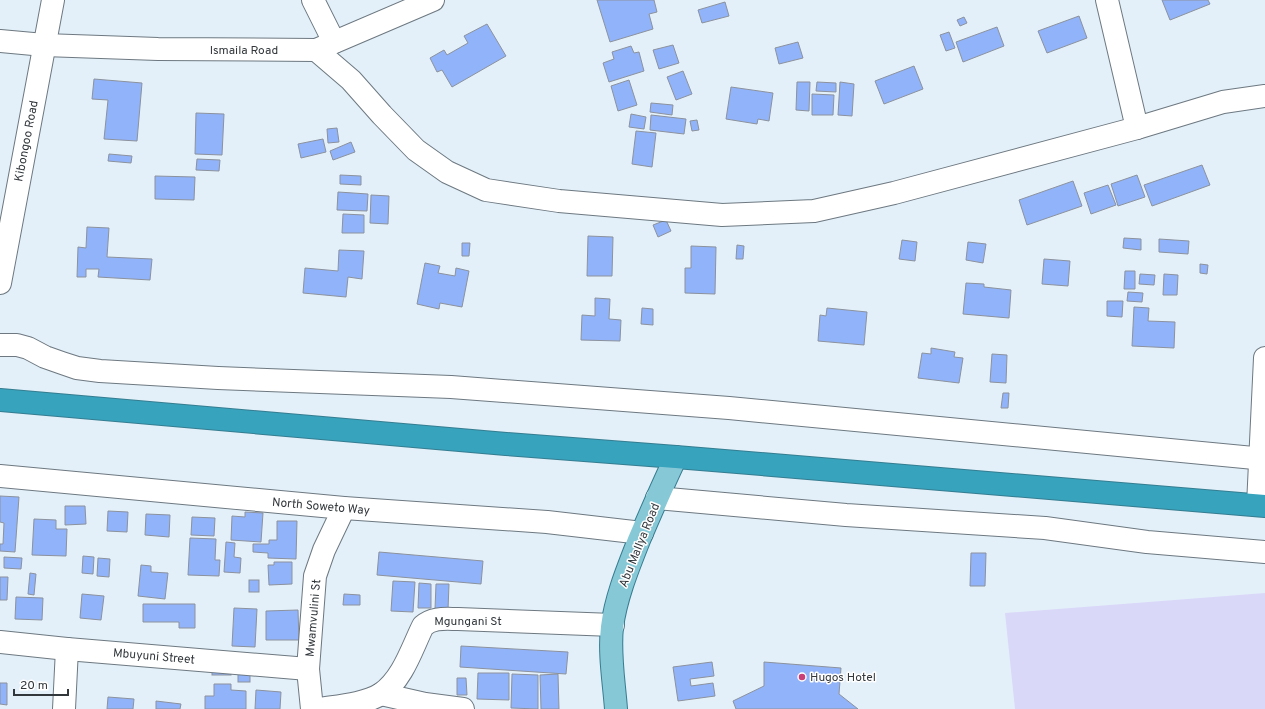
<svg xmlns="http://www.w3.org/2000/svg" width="1265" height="709" font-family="Overpass,sans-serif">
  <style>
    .green { fill: #dad8f8 }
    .building { fill: #91b3fa; stroke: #8c929d }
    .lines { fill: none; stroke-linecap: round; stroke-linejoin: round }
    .minor-casing { stroke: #6d7880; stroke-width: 24 }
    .major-casing { stroke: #357d90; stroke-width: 24 }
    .highway-casing { stroke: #357d90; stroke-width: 24 }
    .minor { stroke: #fff; stroke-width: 22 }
    .major { stroke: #87c8d7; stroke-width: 22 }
    .highway { stroke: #37a3bd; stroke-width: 22 }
    .poi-dot { fill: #c93f78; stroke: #fff; stroke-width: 1.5 }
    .labels { text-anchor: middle; stroke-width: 3; stroke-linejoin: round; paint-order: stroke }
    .street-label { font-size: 12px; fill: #32373b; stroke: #fff }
    .poi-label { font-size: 12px; fill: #32373b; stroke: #fff; text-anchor: start }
  </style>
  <rect width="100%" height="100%" fill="#e3f0f9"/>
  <path class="green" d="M1265,593V709H1015L1005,613Z"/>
  <g class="building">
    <path d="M597,0H654L657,12L649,14L653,29L610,42Z"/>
    <path d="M1162,0H1208L1210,4L1170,20Z"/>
    <path d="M725,2L729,16L702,23L698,10Z"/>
    <path d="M1079,16L1087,38L1047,53L1038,31Z"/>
    <path d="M964,17L967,23L960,26L957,20Z"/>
    <path d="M487,24L506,56L452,87L442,70L437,72L430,58L444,50L447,55L468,43L464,36Z"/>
    <path d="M997,27L1004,46L963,62L956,42Z"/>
    <path d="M949,32L955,48L946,51L940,35Z"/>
    <path d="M798,42L803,58L779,64L775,48Z"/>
    <path d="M673,45L679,63L659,69L653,50Z"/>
    <path d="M631,46L634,53L639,52L644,71L609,82L603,63L614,59L612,52Z"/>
    <path d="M914,66L923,89L884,104L875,81Z"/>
    <path d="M683,71L692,94L676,100L667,77Z"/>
    <path d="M94,79L142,83L137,141L104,139L108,100L92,99Z"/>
    <path d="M629,80L637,105L618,111L611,86Z"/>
    <path d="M797,82H810L809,111L796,110Z"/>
    <path d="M817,82L836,83V92L816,91Z"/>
    <path d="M840,82L854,84L852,116L838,115Z"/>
    <path d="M731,87L773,93L769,121L758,119L757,124L726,119Z"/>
    <path d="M812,94L834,95L833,115H812Z"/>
    <path d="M651,103L673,105L672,115L650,112Z"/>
    <path d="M196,113L224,114L222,155L195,154Z"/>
    <path d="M631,114L646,117L644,129L629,127Z"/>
    <path d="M651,115L686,119L684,134L650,130Z"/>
    <path d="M697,120L699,130L692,131L690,121Z"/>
    <path d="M337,128L339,142L328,143L327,129Z"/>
    <path d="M636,131L656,133L652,167L632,164Z"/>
    <path d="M323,139L326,152L301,158L298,144Z"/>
    <path d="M351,142L355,152L333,160L330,151Z"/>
    <path d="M109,154L132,156L131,163L108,161Z"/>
    <path d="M197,159L220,160L219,171L196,170Z"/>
    <path d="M1202,165L1210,185L1152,206L1144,185Z"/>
    <path d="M340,175L361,176V185L340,184Z"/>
    <path d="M1137,175L1145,197L1118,206L1111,184Z"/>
    <path d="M155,176L195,177L194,200L155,199Z"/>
    <path d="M1073,181L1082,206L1027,225L1019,200Z"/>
    <path d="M1108,185L1116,205L1091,214L1084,193Z"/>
    <path d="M338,192L368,194L367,211L337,210Z"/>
    <path d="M371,195L389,196L388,224L370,223Z"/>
    <path d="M343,214L364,215V233H342Z"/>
    <path d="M666,220L671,231L658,237L653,225Z"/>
    <path d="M87,227L109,228L107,257L152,259L150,280L98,277L99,269H86V277H77L78,247L86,248Z"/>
    <path d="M588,236L613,237L612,276H587Z"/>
    <path d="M1124,238L1141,239V250L1123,248Z"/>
    <path d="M1159,239L1189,241L1188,254L1159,252Z"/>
    <path d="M902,240L917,242L915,261L899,259Z"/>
    <path d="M968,242L986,244L983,263L966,260Z"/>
    <path d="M462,243H470L469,256H462Z"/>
    <path d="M737,245L744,246L743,259H736Z"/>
    <path d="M691,246L716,247L715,294L685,293V268H691Z"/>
    <path d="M339,250L364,251L362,279L348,277L346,297L303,293L305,268L338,271Z"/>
    <path d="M1044,259L1070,261L1068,286L1042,284Z"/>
    <path d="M425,263L440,266L438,273L455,276L456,268L469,271L462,307L440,303L439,309L417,304Z"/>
    <path d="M1200,264L1208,265L1207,274L1200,273Z"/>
    <path d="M1125,271H1135V289H1124Z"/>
    <path d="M1140,274L1155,275L1154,285L1139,284Z"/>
    <path d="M1164,274L1178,275L1177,295H1163Z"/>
    <path d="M966,283L984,284V287L1011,290L1009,318L963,314Z"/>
    <path d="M1128,292L1143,293L1142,302L1127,301Z"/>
    <path d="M595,298L610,299L609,319L621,320L620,341L581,340L582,315L595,316Z"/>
    <path d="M1107,301H1123L1122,317L1107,316Z"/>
    <path d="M1134,307L1149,308L1148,321L1175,322L1174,348L1132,346Z"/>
    <path d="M642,308L653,309V325L641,324Z"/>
    <path d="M827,308L867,312L864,345L818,341L820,315L826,316Z"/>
    <path d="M931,348L955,352L954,357L963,358L959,383L918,378L922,353L931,354Z"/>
    <path d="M992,354L1007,355L1006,383L990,382Z"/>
    <path d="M1003,393H1009L1008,408H1001Z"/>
    <path d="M0,496L19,497L15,552L0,551V544H3L4,523L0,522Z"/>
    <path d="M65,506H85L86,524L65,525Z"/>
    <path d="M108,511L128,512L127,532L107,531Z"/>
    <path d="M245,512L263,513L261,542L231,540L232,516L245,517Z"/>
    <path d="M146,514L170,515L169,537L145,535Z"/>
    <path d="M192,517L215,518L214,536L191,535Z"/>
    <path d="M34,519L56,520V529H67L66,556L32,555Z"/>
    <path d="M277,521H297L296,559L268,558V553L253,552V544H269V540H277Z"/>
    <path d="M190,538L216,539L215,560H220L219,576L188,575Z"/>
    <path d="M226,542L235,543L234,557L241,558L240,573L224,572Z"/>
    <path d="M379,552L483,561L481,584L377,575Z"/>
    <path d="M971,553H986L985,586H970Z"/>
    <path d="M83,556L94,557L93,574L82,573Z"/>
    <path d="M4,557L22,558L21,569L4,568Z"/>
    <path d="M98,558L110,559L109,577L97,576Z"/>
    <path d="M274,562H292V584L269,585L268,565H274Z"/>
    <path d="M141,565L151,566V572L168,573L165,599L138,596Z"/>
    <path d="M30,573L36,574L34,595L28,594Z"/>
    <path d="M0,577H8L7,600H0Z"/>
    <rect x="249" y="580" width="10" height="12"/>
    <path d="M393,581L415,582L413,612L391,611Z"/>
    <path d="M419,583L431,584V608H418Z"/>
    <path d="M436,584H449L448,610L435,609Z"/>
    <path d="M82,594L104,596L101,620L80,618Z"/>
    <path d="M344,594L360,595V605H343Z"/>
    <path d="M16,597L43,598L42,620L15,619Z"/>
    <path d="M143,604H195V628H179V622H143Z"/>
    <path d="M234,608L257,609L255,647L232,646Z"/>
    <path d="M298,610L299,640H266V611Z"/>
    <path d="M461,646L568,652L566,674L460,667Z"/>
    <path d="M712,662L714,676L690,679L691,686L713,683L715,696L678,701L673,667Z"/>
    <path d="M764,662L841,668L839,694L858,709H736L733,701L764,686Z"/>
    <rect x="212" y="664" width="19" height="11"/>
    <rect x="238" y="668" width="12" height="14"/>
    <path d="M478,673H509V700L477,699Z"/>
    <path d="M512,674L538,675V709L511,708Z"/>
    <path d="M558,674L559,709H541L540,675Z"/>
    <path d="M457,678H466L467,695H457Z"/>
    <path d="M0,683H7V705L0,704Z"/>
    <path d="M214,684H231V690L246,691V709H205V696H214Z"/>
    <path d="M256,690L281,692L280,709H255Z"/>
    <path d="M108,697L134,699L133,709H107Z"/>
    <path d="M156,701L181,704L180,709H156Z"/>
  </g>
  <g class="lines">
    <g class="minor-casing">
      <g id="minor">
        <path d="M313,0L334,42"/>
        <path d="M1107,0L1137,128"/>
        <path d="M0,41L44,45L158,49L316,50L433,0"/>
        <path d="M316,50L351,80L382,115L416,150L447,172L486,190L559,201L722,215L814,211L894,193L1137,128L1223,102L1265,96"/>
        <path d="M0,283L53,0"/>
        <path d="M0,345H17L28,348L45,357L62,363L77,368L100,371L218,378L451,387L729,408L1265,459"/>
        <path d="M0,476L344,508L547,522L642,533"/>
        <path d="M657,498L846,515L1045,528L1147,542L1265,552"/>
        <path d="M1258,505L1265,358"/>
        <path d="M0,642L67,649L308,669"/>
        <path d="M381,694L425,704L463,709"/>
        <path d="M64,709L67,649"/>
        <path d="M312,709L308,669L315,576L324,550L344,508"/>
        <path d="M319,709C338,706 365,704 381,694C403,679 412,648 423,626C433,617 446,619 458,619L613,625"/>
      </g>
    </g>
    <g class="major-casing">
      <path id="major" d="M616,709C614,682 609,654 612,627C616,597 628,568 639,540C651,512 663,484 676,457"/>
    </g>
    <g class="highway-casing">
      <path id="highway" d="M0,400L506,444L676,457L1265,506"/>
    </g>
    <use href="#minor" class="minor"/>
    <use href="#major" class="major"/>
    <use href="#highway" class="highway"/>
  </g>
  <circle class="poi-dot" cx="802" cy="677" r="4"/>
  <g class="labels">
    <g class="street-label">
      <text x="244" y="54">Ismaila Road</text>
      <text transform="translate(26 141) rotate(-79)" y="4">Kibongoo Road</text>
      <text transform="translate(321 506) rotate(5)" y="4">North Soweto Way</text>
      <text transform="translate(639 545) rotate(-68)" y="4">Abu Mallya Road</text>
      <text transform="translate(313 618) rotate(-85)" y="4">Mwamvulini St</text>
      <text x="468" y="625">Mgungani St</text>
      <text transform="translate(154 656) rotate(5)" y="4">Mbuyuni Street</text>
    </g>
    <g class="poi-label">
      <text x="810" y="681">Hugos Hotel</text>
    </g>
  </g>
  <path d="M14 689v6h54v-6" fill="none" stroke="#32373b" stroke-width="2"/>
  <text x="20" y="689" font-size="12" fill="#32373b" stroke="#ffffff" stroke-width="3" paint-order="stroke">20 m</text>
</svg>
